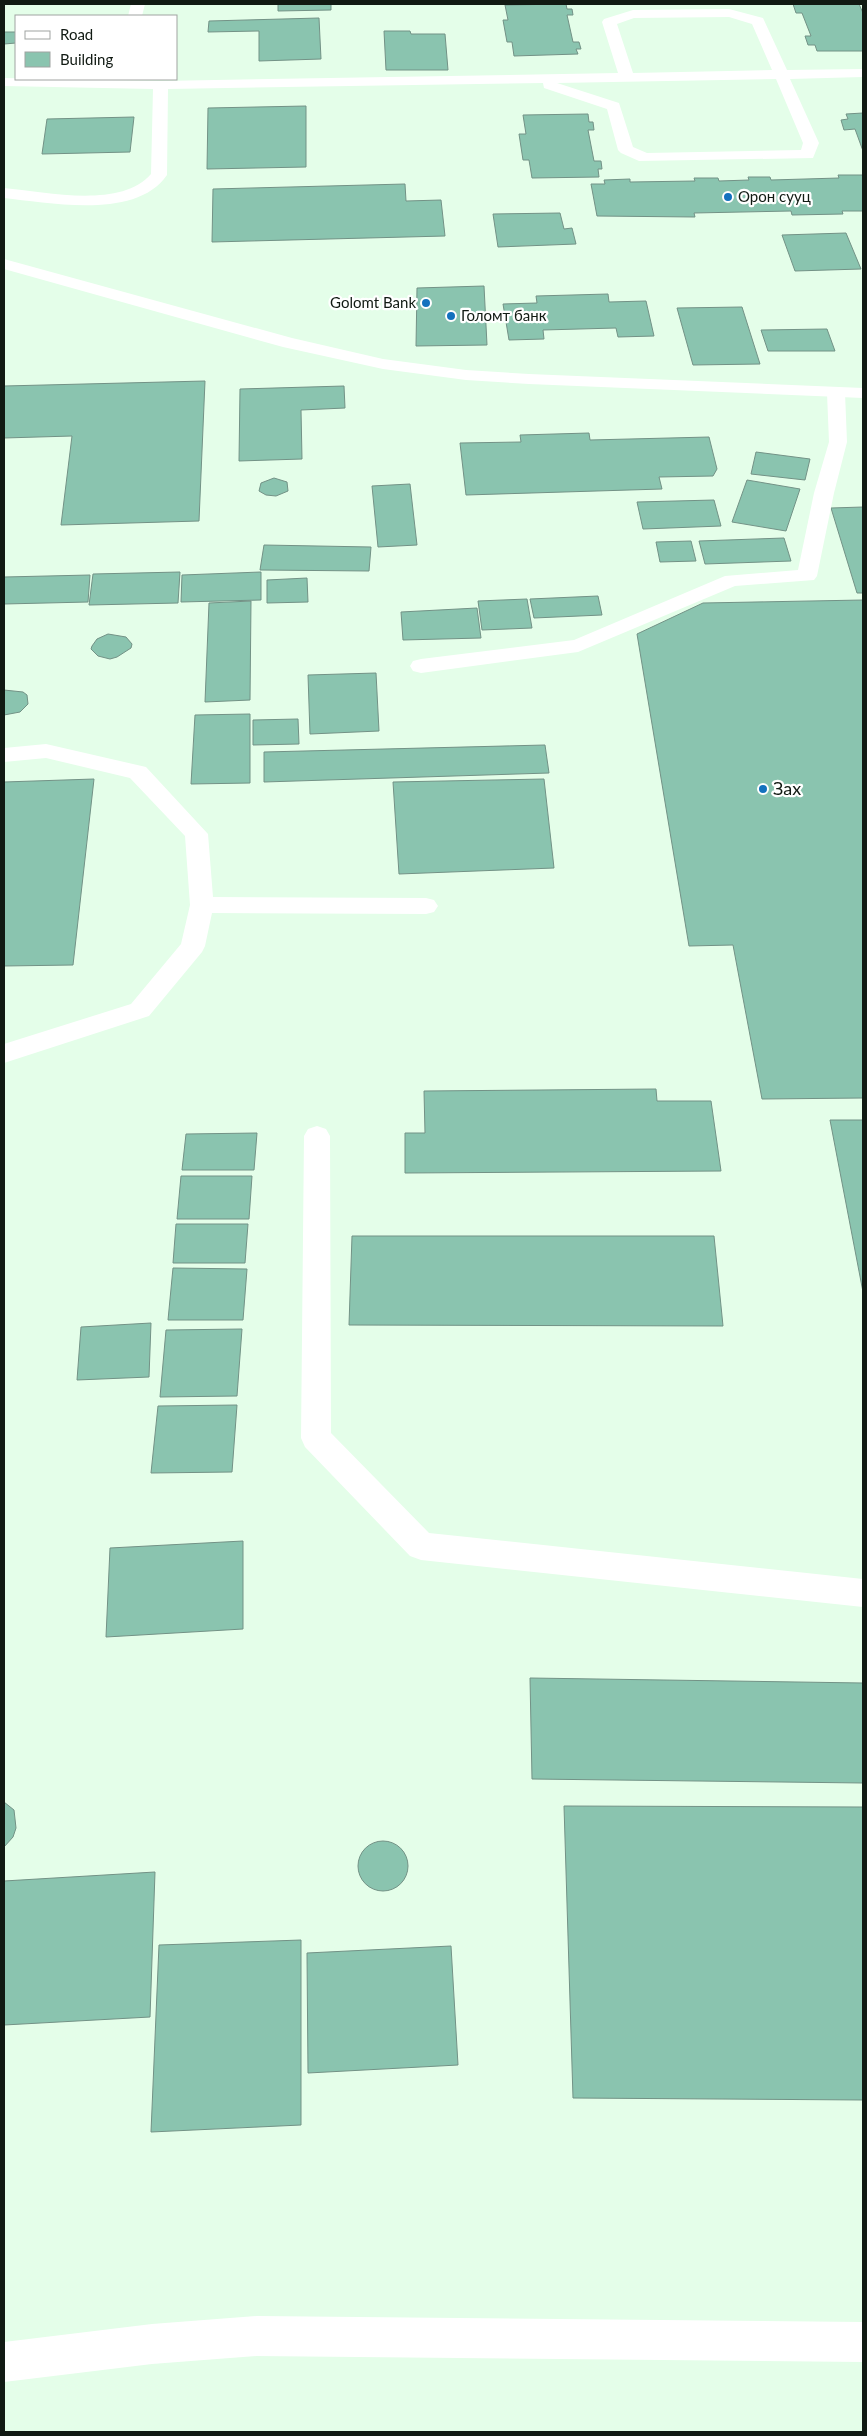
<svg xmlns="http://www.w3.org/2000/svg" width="867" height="2436" font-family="Lato,sans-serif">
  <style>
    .building { fill: #8ac4af; stroke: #739286 }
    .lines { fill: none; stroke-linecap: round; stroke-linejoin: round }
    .lane { fill: #fff; fill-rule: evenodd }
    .street { fill: #fff; fill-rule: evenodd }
    .secondary { fill: #fff; fill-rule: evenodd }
    .poi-dot { fill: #1371be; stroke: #fff; stroke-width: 2 }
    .labels { text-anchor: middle; stroke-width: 4.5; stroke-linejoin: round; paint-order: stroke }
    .far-poi-label { font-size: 15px; fill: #111a13; stroke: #fff; text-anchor: start }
    .poi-label { font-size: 18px; fill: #111a13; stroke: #fff; text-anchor: start }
  </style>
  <rect width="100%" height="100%" fill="#e4fee9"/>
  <g class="building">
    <path d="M278,4H331V10L278,11Z"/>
    <path d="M566,4L567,9H572L573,15H567L573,42H579L581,49H576L578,54L514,56L512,42H507L503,20H508L505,5Z"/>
    <path d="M793,4H859L863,13V51H817L815,45H808L805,36H811L802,13H796Z"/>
    <path d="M319,18L321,59L259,61V31L208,32L209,21Z"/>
    <path d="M384,31H410L411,34H445L448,70H386Z"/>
    <path d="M4,32H16V43L4,44Z"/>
    <path d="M306,106V167L207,169L208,108Z"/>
    <path d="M863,113V151L855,129L844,130L841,120L848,119L846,114Z"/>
    <path d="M588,114L589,122H593L594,130H588L594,161H601L602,169H598L599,177L532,178L529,160H523L519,134H526L523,115Z"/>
    <path d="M134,117L130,152L42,154L47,119Z"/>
    <path d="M838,175H863V211H842L843,214L792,215L791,211L694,213L695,217L597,216L591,184H605L604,180L630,179V182L695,181L694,178H718L719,181L749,180L748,177H770L771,180L839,178Z"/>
    <path d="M405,184L406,201L441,200L445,236L212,242L213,189Z"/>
    <path d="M560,213L564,229L572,228L576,244L498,247L493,214Z"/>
    <path d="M846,233L861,269L795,271L782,235Z"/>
    <path d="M484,286L487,345L416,346L417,288Z"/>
    <path d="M608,294L609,302L646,301L654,336L618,337L616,328L543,330L544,339L509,340L503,304L537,303L536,296Z"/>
    <path d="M742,307L760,364L693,365L677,308Z"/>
    <path d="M827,329L835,351H768L761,330Z"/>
    <path d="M205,381L199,521L61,525L72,436L4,438V386Z"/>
    <path d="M344,386L345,408L301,410L302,459L239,461L240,389Z"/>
    <path d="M589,433L590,440L709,437L717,469L713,476L659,477L662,489L466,495L460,443L521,442L520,435Z"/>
    <path d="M756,452L810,459L805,480L751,474Z"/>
    <path d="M274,478L287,482L288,491L276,496L266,495L259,491L261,483Z"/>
    <path d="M747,480L800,489L786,531L732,522Z"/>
    <path d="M410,484L417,545L378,547L372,486Z"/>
    <path d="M714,500L721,526L643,529L637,502Z"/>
    <path d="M863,507V593H857L831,508Z"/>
    <path d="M784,538L791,561L705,564L699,541Z"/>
    <path d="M691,541L696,561L660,562L656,542Z"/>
    <path d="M264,545L371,547L369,571L260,570Z"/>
    <path d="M180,572L178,603L89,605L93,574Z"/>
    <path d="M261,572V600L181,602L182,575Z"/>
    <path d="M90,575L88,602L4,604V577Z"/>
    <path d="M307,578L308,602L267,603V580Z"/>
    <path d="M598,596L602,615L534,618L530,599Z"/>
    <path d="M527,599L532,628L482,630L478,601Z"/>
    <path d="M863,600V1098L762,1099L733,945L689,946L637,634L703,603Z"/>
    <path d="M251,601L250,700L205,702L209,603Z"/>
    <path d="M477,608L481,638L403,640L401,612Z"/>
    <path d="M108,634L126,637L132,644L131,648L117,657L110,659L98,656L91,649L92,646L97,639Z"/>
    <path d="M376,673L379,731L310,734L308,675Z"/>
    <path d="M4,690L23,692L27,695L28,704L20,712L4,715Z"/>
    <path d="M250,714V783L191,784L195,715Z"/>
    <path d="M298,719L299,744L253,745V720Z"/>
    <path d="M545,745L549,773L264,782V752Z"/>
    <path d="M94,779L73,965L4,966V782Z"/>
    <path d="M544,779L554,868L399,874L393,782Z"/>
    <path d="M656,1089L657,1101H711L721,1171L405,1173V1133H425L424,1091Z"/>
    <path d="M830,1120H863V1292Z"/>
    <path d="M257,1133L254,1170H182L186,1134Z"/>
    <path d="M181,1176H252L249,1219H177Z"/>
    <path d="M176,1224H248L245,1263H173Z"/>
    <path d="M352,1236H714L723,1326L349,1325Z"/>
    <path d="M173,1268L247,1269L243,1320H168Z"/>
    <path d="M151,1323L149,1377L77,1380L81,1327Z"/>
    <path d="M242,1329L237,1396L160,1397L166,1330Z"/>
    <path d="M237,1405L232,1472L151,1473L158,1406Z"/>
    <path d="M243,1541V1629L106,1637L110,1548Z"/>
    <path d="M530,1678L863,1683V1783L532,1779Z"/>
    <path d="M4,1802L14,1810L16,1828L13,1837L4,1847Z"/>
    <path d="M564,1806L863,1807V2100L573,2098Z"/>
    <circle cx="383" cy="1866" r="25"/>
    <path d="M155,1872L150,2017L4,2025V1881Z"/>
    <path d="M301,1940V2125L151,2132L159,1945Z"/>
    <path d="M451,1946L458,2065L308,2073L307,1953Z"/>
  </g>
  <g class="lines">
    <g class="lane">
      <path d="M131,4H145L142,16H128Z"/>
      <path d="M729,9L763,18L787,70L863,69V77L790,79L819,143L813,158L639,161L621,153L618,150L607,109L544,88L543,83L168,89L167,175C136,220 51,203 4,198V188C46,192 121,209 151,174L153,89L4,86V78L161,81L618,73L602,22L604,19L633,10ZM729,17L752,24L772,70L633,73L617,24L634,18ZM776,79L803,143L801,150L647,153L633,147L619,103L557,83Z"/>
      <path d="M836,388L842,389L845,393L847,442L834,493L817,576L814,580L735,586L578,652L421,673L413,671L410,666L413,661L421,659L574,640L725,576L798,570L814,493L829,442L827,393L830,389Z"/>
      <path d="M46,744L146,767L208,834L213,897L426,898L434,900L438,906L434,912L426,914L212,913L205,946L202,952L149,1016L4,1063V1044L131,1004L181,944L190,905L185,836L130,778L46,758L4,762V748Z"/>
      <path d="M317,1126L326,1129L330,1136L331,1433L429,1533L863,1579V1607L421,1560L410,1556L305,1447L301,1438L304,1136L308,1129Z"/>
    </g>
    <path class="street" d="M4,259L292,338L383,359L466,370L529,374L863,388V398L529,384L466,380L383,369L283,347L4,269Z"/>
    <path class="secondary" d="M257,2316L863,2322V2362L257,2356L152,2364L4,2382V2342L152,2324Z"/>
  </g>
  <g class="poi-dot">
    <circle cx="728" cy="197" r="5"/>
    <circle cx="426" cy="303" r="5"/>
    <circle cx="451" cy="316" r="5"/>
    <circle cx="763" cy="789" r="5"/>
  </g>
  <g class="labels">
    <g class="far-poi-label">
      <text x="738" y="202">Орон сууц</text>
      <text x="416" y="308" text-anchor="end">Golomt Bank</text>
      <text x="461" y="321">Голомт банк</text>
    </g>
    <g class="poi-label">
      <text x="773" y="795">Зах</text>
    </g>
  </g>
  <rect width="867" height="2436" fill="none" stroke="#111a13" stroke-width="10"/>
  <rect x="15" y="15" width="162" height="65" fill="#ffffff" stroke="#a0a3a1"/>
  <rect x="25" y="31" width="25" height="8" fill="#ffffff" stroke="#a0a3a1"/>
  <text x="60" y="40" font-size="15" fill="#111a13">Road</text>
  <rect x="25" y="52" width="25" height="15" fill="#8ac4af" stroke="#a0a3a1"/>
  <text x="60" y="65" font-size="15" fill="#111a13">Building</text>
</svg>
